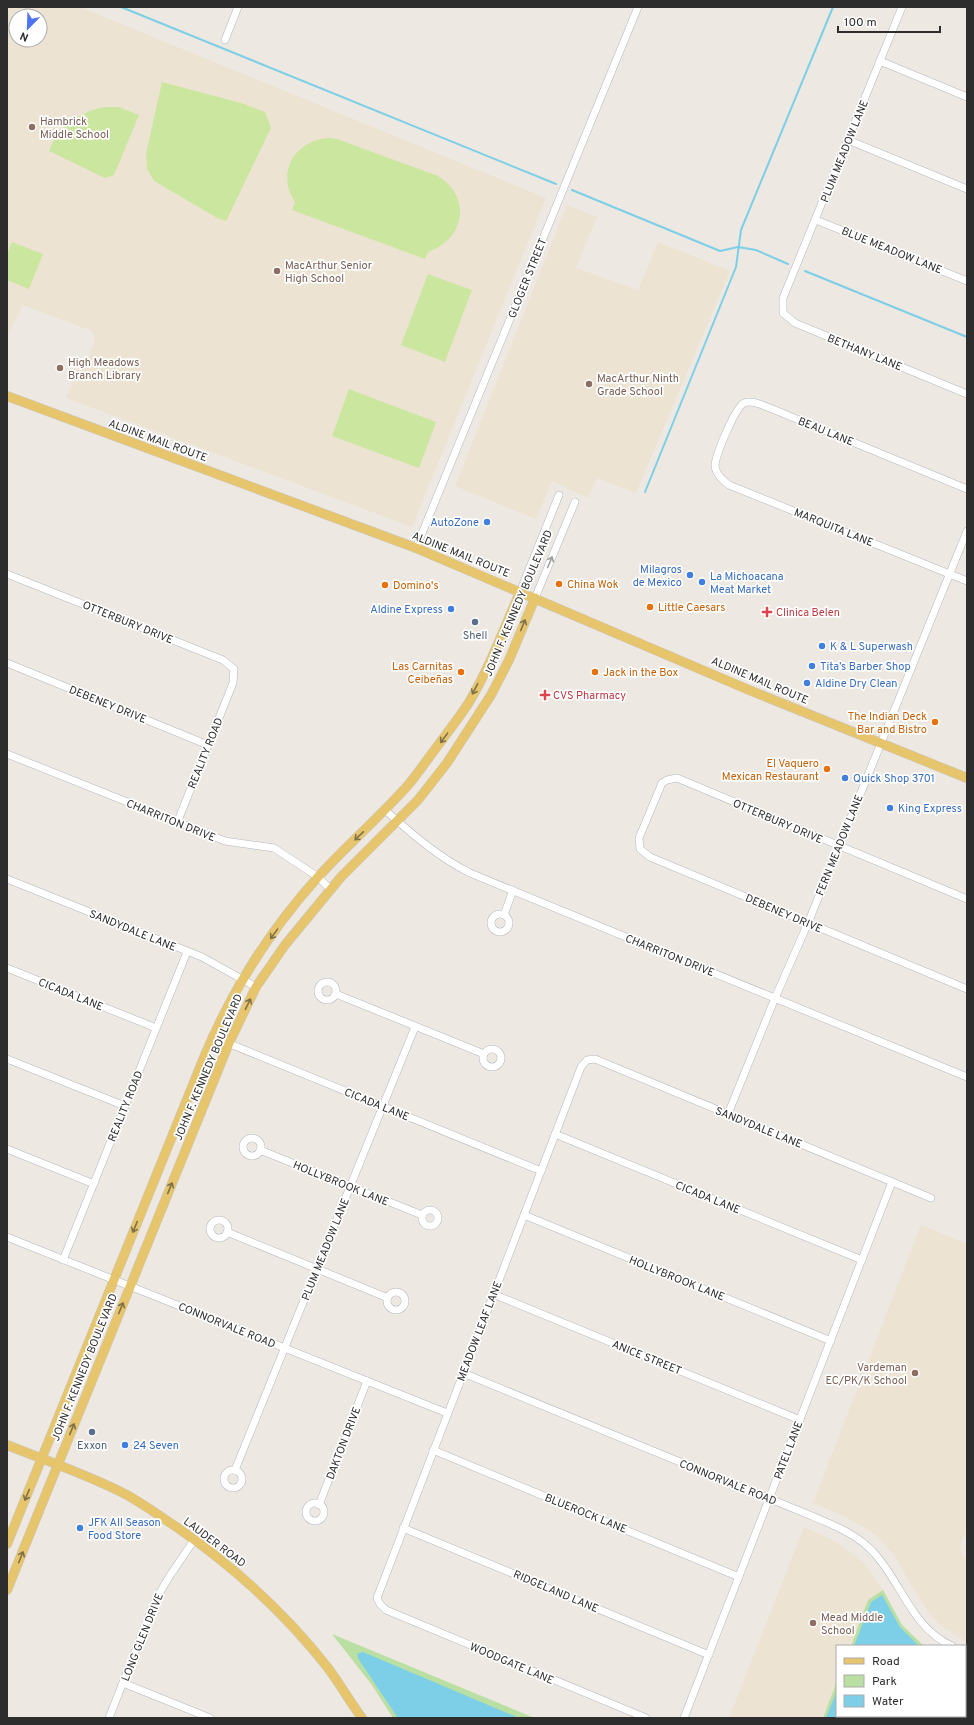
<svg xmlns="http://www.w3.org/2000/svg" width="974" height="1725" font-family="Overpass,sans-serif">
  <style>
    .education { fill: #ede3d2; fill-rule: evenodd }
    .green { fill: #badfa2 }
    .pitch { fill: #cbe69f }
    .water { fill: #7dcfe7 }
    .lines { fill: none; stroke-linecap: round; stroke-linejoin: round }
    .stream { stroke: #7dcfe7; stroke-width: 2 }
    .minor-casing { stroke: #b4b7bf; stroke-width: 8 }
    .major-casing { stroke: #c8c8c8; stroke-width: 10 }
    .minor { stroke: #fff; stroke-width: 7 }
    .major { stroke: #e7c56c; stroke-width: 9 }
    .oneway { stroke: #a0a0a0 }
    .oneway2 { stroke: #817149 }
    .education-dot { fill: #8d6e63; stroke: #fff; stroke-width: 1.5 }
    .shop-dot { fill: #3f7fe0; stroke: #fff; stroke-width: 1.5 }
    .food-dot { fill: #e8710a; stroke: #fff; stroke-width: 1.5 }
    .health-dot { fill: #e0444e; stroke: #fff; stroke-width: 1.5 }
    .service-dot { fill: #5c6f8a; stroke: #fff; stroke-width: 1.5 }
    .labels { text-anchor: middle; stroke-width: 3.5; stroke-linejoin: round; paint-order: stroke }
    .education-label { font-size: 11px; fill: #785e54; stroke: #fff; text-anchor: start }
    .street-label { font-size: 11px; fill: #2d2d2d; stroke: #fff }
    .shop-label { font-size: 11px; fill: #366cbe; stroke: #fff; text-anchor: start }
    .food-label { font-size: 11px; fill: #c56008; stroke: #fff; text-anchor: start }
    .health-label { font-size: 11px; fill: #be3a42; stroke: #fff; text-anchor: start }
    .service-label { font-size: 11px; fill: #4e5e75; stroke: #fff }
  </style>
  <rect width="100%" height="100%" fill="#ede8e1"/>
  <g class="education">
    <path d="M7,7H80L546,198L412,527L66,398L79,366L85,368L95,339L92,331L23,305L7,337ZM16,16H40V40H16Z"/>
    <path d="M567,205L597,217L576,268L638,290L658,242L730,271L636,493L597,478L588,498L552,481L536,519L455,486Z"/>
    <path d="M921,1225L967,1244V1529L960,1547L967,1565V1642L941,1626L931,1615L919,1598L894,1555L876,1535L846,1517L813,1503Z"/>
    <path d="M804,1527L836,1542L852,1553L864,1563L883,1590L868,1600L851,1646H837V1681L823,1718H729Z"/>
  </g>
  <g class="green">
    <path d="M883,1590L902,1625L924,1646H851L868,1600Z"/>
    <path d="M332,1634L532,1717V1718H393L372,1685Z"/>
    <path d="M837,1681V1716H934L933,1718H823Z"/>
  </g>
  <g class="pitch">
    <path d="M162,82L241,103L265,112L271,128L226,221L219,219L154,181L147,169L146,154Z"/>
    <path d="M104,107H119L139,115L114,175L105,178L49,151C58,125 79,113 104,107Z"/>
    <path d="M330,138L337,139L438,176C472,197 465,239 428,252L425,259L292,210L295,202C275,172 296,139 330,138Z"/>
    <path d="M12,242L43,254L29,289L7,280V255Z"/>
    <path d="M428,274L472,290L445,362L401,345Z"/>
    <path d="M349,389L436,422L419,468L332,436Z"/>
  </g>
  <g class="water">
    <path d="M882,1595L900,1627L919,1646H854L871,1602Z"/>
    <path d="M363,1652L519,1718H398L359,1660L357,1654Z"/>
    <path d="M837,1690V1716H930L929,1718H826Z"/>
  </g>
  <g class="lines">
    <g class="stream">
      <path d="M121,7L556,184"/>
      <path d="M572,190L720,251L738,247L756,250L788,264"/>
      <path d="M805,271L967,337"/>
      <path d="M645,492L736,267L741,230L833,7"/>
    </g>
    <g class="minor-casing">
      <g id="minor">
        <path d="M902,7L783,298V313L795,323L967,394"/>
        <path d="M225,40L238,7"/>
        <path d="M880,61L967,97"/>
        <path d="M848,140L967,189"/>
        <path d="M816,220L967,281"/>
        <path d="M967,489L765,406C759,404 751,400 744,403C735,408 716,454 715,465C715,473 723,481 729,485L967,581"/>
        <path d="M416,548L638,7"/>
        <path d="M7,574L223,660L234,669L233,683L177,823"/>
        <path d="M520,592L559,495"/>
        <path d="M535,598L575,502"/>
        <path d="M7,663L208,745"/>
        <path d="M7,754L225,841L274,848L318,877L330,889"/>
        <path d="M385,810C412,834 438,857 470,873L967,1077"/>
        <path d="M7,879L202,957L256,987"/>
        <path d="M967,899L677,778L667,780L662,783L639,838L640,849L650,857L967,989"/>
        <circle cx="500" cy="923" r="9"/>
        <path d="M504,915L513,890"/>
        <path d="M7,968L156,1028"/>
        <circle cx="327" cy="991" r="9"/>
        <path d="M336,994L484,1054"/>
        <path d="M213,1037L541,1171"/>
        <circle cx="492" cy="1058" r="9"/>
        <path d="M7,1059L125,1106"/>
        <path d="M728,1114L775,998L808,923L967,531"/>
        <path d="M555,1134L862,1260"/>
        <circle cx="252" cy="1147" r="9"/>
        <path d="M7,1149L94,1184"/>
        <path d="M260,1150L422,1215"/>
        <circle cx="430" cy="1218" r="8"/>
        <path d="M524,1215L831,1341"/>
        <circle cx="219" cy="1229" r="9"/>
        <path d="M227,1232L388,1298"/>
        <path d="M7,1237L447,1413"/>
        <path d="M63,1260L187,952"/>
        <circle cx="396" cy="1301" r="9"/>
        <path d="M493,1294L800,1420"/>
        <path d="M463,1373L807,1514C831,1524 858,1534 875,1554C902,1584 912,1628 952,1646"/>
        <path d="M433,1450L739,1577"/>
        <path d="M235,1470L415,1027"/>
        <circle cx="233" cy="1479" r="9"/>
        <circle cx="315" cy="1512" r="9"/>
        <path d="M319,1505L367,1381"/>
        <path d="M403,1528L709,1655"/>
        <path d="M965,1652H967"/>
        <path d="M123,1683L210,1718"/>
        <path d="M109,1718L155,1601L169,1577L194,1540"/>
        <path d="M646,1718L386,1610L380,1604L377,1598L581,1067L587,1060L595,1059L931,1198"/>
        <path d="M684,1718L892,1182"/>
      </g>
    </g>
    <g class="major-casing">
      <g id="major">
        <path d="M7,396L416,548L749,690L967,778"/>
        <path d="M7,1445C47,1461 89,1475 127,1495C145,1505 161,1517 178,1528C234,1567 286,1614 328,1668C340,1684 350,1702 362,1718"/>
        <path d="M7,1544L205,1055C232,991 271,929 318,877C347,845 380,817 409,784C418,773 427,760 436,748C447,733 458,719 468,704C489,669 504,629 520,592"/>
        <path d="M7,1590L229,1043L256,987L285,945L341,877L418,800L447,763L491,695L509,660L535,598"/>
      </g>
    </g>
    <use href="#minor" class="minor"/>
    <use href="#major" class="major"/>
  </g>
  <defs><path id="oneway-shaft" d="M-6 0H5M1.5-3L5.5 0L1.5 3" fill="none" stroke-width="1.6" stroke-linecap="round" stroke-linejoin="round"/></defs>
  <use class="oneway" href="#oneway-shaft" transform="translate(550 562) rotate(-67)"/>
  <g class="oneway2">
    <use href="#oneway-shaft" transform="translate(523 625) rotate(-68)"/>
    <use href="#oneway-shaft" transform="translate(475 689) rotate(117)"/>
    <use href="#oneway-shaft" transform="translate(444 738) rotate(127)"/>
    <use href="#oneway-shaft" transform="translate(359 836) rotate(136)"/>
    <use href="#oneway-shaft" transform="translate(274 934) rotate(126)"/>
    <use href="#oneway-shaft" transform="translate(248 1004) rotate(-64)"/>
    <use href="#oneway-shaft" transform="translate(170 1188) rotate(-68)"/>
    <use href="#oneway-shaft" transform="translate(135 1227) rotate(112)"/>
    <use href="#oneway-shaft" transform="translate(121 1308) rotate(-68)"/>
    <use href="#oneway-shaft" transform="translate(72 1429) rotate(-68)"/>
    <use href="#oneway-shaft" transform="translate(27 1495) rotate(112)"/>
    <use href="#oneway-shaft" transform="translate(21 1557) rotate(-68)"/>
  </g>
  <g class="education-dot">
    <circle cx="32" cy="127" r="4"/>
    <circle cx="277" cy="271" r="4"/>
    <circle cx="60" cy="368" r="4"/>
    <circle cx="589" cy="384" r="4"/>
    <circle cx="915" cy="1373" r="4"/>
    <circle cx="813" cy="1623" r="4"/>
  </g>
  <g class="shop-dot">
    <circle cx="487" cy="522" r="4"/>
    <circle cx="690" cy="575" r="4"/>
    <circle cx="702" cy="582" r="4"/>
    <circle cx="451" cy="609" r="4"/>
    <circle cx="822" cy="646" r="4"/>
    <circle cx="812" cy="666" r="4"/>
    <circle cx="807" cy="683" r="4"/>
    <circle cx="845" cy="778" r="4"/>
    <circle cx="890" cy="808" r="4"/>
    <circle cx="125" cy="1445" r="4"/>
    <circle cx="80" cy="1528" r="4"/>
  </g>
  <g class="food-dot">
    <circle cx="559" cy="584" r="4"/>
    <circle cx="385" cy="585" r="4"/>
    <circle cx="650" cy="607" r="4"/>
    <circle cx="461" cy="672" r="4"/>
    <circle cx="595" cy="672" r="4"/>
    <circle cx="935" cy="722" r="4"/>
    <circle cx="827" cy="769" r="4"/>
  </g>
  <g class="health-dot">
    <path d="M765 606h4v4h4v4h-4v4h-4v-4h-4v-4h4z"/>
    <path d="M543 689h4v4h4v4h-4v4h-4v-4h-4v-4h4z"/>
  </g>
  <g class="service-dot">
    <circle cx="475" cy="622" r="4"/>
    <circle cx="92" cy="1432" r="4"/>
  </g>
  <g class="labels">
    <g class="education-label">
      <text x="40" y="125">Hambrick<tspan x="40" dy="13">Middle School</tspan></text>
      <text x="285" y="269">MacArthur Senior<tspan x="285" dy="13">High School</tspan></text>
      <text x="68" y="366">High Meadows<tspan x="68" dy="13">Branch Library</tspan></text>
      <text x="597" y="382">MacArthur Ninth<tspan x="597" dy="13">Grade School</tspan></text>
      <text x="907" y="1371" text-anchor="end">Vardeman<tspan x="907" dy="13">EC/PK/K School</tspan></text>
      <text x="821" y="1621">Mead Middle<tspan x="821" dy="13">School</tspan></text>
    </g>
    <g class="street-label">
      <text transform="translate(844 151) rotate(-68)" y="4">PLUM MEADOW LANE</text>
      <text transform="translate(892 250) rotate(22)" y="4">BLUE MEADOW LANE</text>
      <text transform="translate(527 278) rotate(-68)" y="4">GLOGER STREET</text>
      <text transform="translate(865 352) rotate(22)" y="4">BETHANY LANE</text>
      <text transform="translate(826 431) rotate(22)" y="4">BEAU LANE</text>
      <text transform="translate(158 440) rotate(20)" y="4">ALDINE MAIL ROUTE</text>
      <text transform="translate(834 527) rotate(22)" y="4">MARQUITA LANE</text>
      <text transform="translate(461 554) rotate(22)" y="4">ALDINE MAIL ROUTE</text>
      <text transform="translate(518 603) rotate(-67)" y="4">JOHN F. KENNEDY BOULEVARD</text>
      <text transform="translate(128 622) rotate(22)" y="4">OTTERBURY DRIVE</text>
      <text transform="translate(760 680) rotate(23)" y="4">ALDINE MAIL ROUTE</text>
      <text transform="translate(108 704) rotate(22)" y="4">DEBENEY DRIVE</text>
      <text transform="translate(205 753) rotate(-68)" y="4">REALITY ROAD</text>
      <text transform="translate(171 820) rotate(22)" y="4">CHARRITON DRIVE</text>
      <text transform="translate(778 821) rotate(23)" y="4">OTTERBURY DRIVE</text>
      <text transform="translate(839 845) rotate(-68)" y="4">FERN MEADOW LANE</text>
      <text transform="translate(784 913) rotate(23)" y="4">DEBENEY DRIVE</text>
      <text transform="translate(133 930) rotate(22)" y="4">SANDYDALE LANE</text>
      <text transform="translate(670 955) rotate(22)" y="4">CHARRITON DRIVE</text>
      <text transform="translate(71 994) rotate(22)" y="4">CICADA LANE</text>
      <text transform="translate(208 1067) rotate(-67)" y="4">JOHN F. KENNEDY BOULEVARD</text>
      <text transform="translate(377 1104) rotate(22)" y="4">CICADA LANE</text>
      <text transform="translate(125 1106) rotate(-68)" y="4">REALITY ROAD</text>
      <text transform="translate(759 1127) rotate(22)" y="4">SANDYDALE LANE</text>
      <text transform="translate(341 1183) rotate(22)" y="4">HOLLYBROOK LANE</text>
      <text transform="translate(708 1197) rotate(22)" y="4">CICADA LANE</text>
      <text transform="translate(325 1249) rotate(-68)" y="4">PLUM MEADOW LANE</text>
      <text transform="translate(677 1278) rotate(22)" y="4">HOLLYBROOK LANE</text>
      <text transform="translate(227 1325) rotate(22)" y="4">CONNORVALE ROAD</text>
      <text transform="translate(479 1331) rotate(-69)" y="4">MEADOW LEAF LANE</text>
      <text transform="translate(647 1357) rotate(22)" y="4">ANICE STREET</text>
      <text transform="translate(84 1367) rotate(-68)" y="4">JOHN F. KENNEDY BOULEVARD</text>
      <text transform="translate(343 1443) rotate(-69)" y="4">DAKTON DRIVE</text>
      <text transform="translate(788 1450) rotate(-69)" y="4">PATEL LANE</text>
      <text transform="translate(728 1482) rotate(22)" y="4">CONNORVALE ROAD</text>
      <text transform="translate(586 1513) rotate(22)" y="4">BLUEROCK LANE</text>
      <text transform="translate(215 1542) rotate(37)" y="4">LAUDER ROAD</text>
      <text transform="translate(556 1591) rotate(23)" y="4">RIDGELAND LANE</text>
      <text transform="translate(142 1637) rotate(-68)" y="4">LONG GLEN DRIVE</text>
      <text transform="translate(512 1663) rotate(23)" y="4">WOODGATE LANE</text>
    </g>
    <g class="shop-label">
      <text x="479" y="526" text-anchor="end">AutoZone</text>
      <text x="682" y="573" text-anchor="end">Milagros<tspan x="682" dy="13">de Mexico</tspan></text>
      <text x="710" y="580">La Michoacana<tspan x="710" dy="13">Meat Market</tspan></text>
      <text x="443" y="613" text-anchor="end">Aldine Express</text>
      <text x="830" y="650">K &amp; L Superwash</text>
      <text x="820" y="670">Tita’s Barber Shop</text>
      <text x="815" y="687">Aldine Dry Clean</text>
      <text x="853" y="782">Quick Shop 3701</text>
      <text x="898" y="812">King Express</text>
      <text x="133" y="1449">24 Seven</text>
      <text x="88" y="1526">JFK All Season<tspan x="88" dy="13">Food Store</tspan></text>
    </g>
    <g class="food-label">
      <text x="567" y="588">China Wok</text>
      <text x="393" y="589">Domino's</text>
      <text x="658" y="611">Little Caesars</text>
      <text x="453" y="670" text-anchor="end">Las Carnitas<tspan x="453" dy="13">Ceibeñas</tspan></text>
      <text x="603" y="676">Jack in the Box</text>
      <text x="927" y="720" text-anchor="end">The Indian Deck<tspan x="927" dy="13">Bar and Bistro</tspan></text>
      <text x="819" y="767" text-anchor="end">El Vaquero<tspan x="819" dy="13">Mexican Restaurant</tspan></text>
    </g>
    <g class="health-label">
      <text x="776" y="616">Clinica Belen</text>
      <text x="553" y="699">CVS Pharmacy</text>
    </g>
    <g class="service-label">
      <text x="475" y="639">Shell</text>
      <text x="92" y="1449">Exxon</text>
    </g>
  </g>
  <rect width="974" height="1725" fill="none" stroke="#2d2d2d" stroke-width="16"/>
  <rect x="836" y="1645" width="130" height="72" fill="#ffffff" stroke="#ababab"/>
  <rect x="844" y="1658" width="20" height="6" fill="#e7c56c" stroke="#ababab"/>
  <text x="872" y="1665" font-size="12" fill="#2d2d2d">Road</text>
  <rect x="844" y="1675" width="20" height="12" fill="#badfa2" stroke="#ababab"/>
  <text x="872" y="1685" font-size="12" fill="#2d2d2d">Park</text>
  <rect x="844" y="1695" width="20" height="12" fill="#7dcfe7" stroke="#ababab"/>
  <text x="872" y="1705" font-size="12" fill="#2d2d2d">Water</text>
  <g transform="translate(28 28) rotate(203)"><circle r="19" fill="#ffffff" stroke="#ababab"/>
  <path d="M0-3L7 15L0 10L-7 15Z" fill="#4e73ed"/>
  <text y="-6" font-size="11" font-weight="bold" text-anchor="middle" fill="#2d2d2d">N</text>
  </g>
  <path d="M838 26v6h102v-6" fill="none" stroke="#2d2d2d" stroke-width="2"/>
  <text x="844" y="26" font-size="12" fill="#2d2d2d" stroke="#ffffff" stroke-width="3" paint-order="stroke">100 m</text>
</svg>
